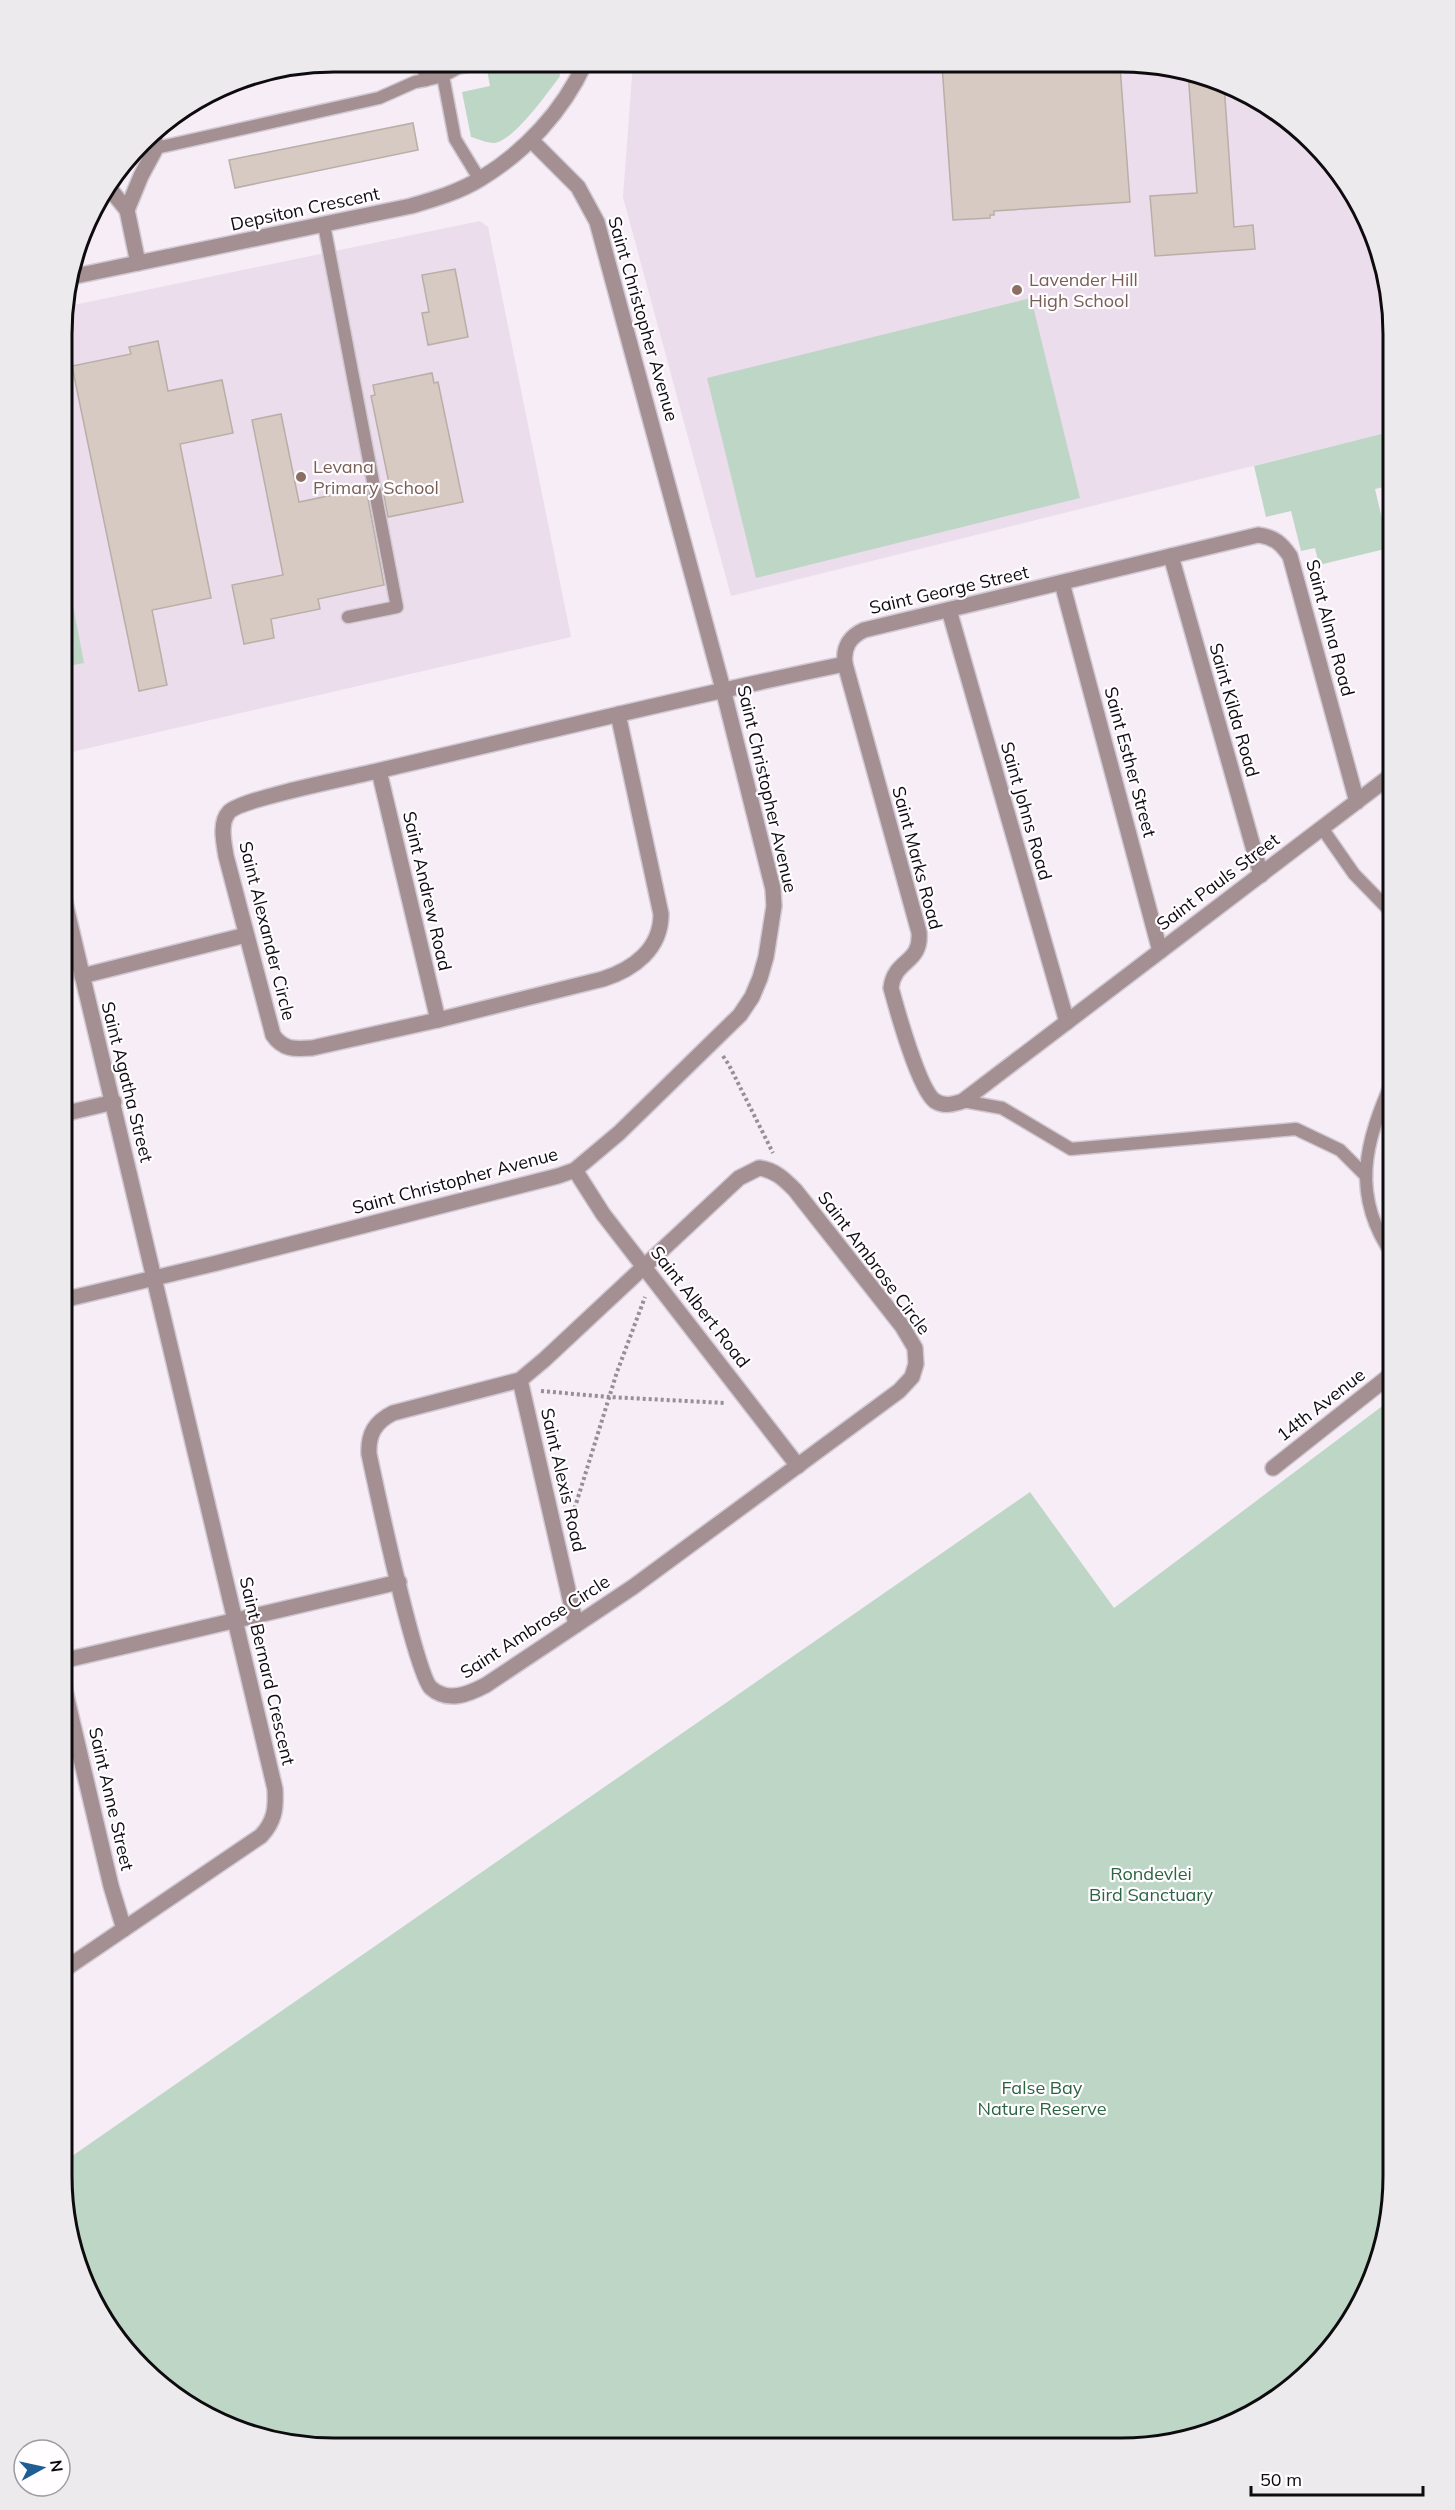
<svg xmlns="http://www.w3.org/2000/svg" width="1455" height="2510" font-family="Mulish,sans-serif">
  <style>
    .built { fill: #ebddeb }
    .green { fill: #bed6c5 }
    .building { fill: #d6cac3; stroke: #baaea8; stroke-width: 1.5 }
    .lines { fill: none; stroke-linecap: round; stroke-linejoin: round }
    .service-casing { stroke: #d1c9d2; stroke-width: 15 }
    .minor-casing { stroke: #d1c9d2; stroke-width: 18 }
    .tertiary-casing { stroke: #d1c9d2; stroke-width: 18 }
    .path { stroke: #968f96; stroke-width: 4; stroke-dasharray: 3 3; stroke-linecap: butt }
    .service { stroke: #a48f93; stroke-width: 12 }
    .minor { stroke: #a48f93; stroke-width: 15 }
    .tertiary { stroke: #a48f93; stroke-width: 15 }
    .education-dot { fill: #8d6e63; stroke: #fffdff; stroke-width: 2 }
    .labels { text-anchor: middle; stroke-width: 4.5; stroke-linejoin: round; paint-order: stroke }
    .street-label { font-size: 18px; fill: #0e0b0e; stroke: #fffdff }
    .education-label { font-size: 18px; fill: #785e54; stroke: #fffdff; text-anchor: start }
    .park-label { font-size: 18px; fill: #2a6540; stroke: #fffdff }
    .rim { fill: none; stroke: #0e0b0e; stroke-width: 3 }
  </style>
  <rect width="100%" height="100%" fill="#f6edf7"/>
  <g class="built">
    <path d="M633,63L1174,67L1241,89L1300,129L1347,182L1379,246L1393,334V431L731,596L623,197Z"/>
    <path d="M480,221L488,227L571,637L63,754L64,307Z"/>
  </g>
  <g class="green">
    <path d="M528,63H558L560,76C549,91 513,142 494,143C487,143 478,139 471,137L462,92L490,86L487,70Z"/>
    <path d="M1031,298L1080,498L756,578L707,378Z"/>
    <path d="M1393,431V485L1375,489L1389,548L1319,565L1315,548L1301,551L1291,511L1266,517L1254,466Z"/>
    <path d="M63,554L84,663L63,667Z"/>
    <path d="M1393,1398V2194L1373,2280L1337,2342L1273,2402L1209,2434L1121,2448L298,2446L230,2428L168,2392L108,2328L76,2264L62,2176V2163L1030,1492L1114,1608Z"/>
  </g>
  <g class="building">
    <path d="M942,65L1120,66L1130,202L994,211V215H990V218L953,220Z"/>
    <path d="M1188,72L1224,84L1234,227L1253,225L1255,249L1155,256L1150,196L1197,193Z"/>
    <path d="M413,123L418,150L235,188L229,160Z"/>
    <path d="M455,269L468,337L428,345L422,313L429,312L422,275Z"/>
    <path d="M158,341L168,391L222,380L233,433L180,444L211,598L152,610L167,685L139,691L72,366L131,354L129,347Z"/>
    <path d="M432,373L434,383L438,382L463,502L388,517L382,485L389,483L371,396L375,395L373,385Z"/>
    <path d="M281,414L299,502L366,488L384,585L318,599L320,609L271,619L274,638L244,644L232,585L283,575L252,420Z"/>
  </g>
  <g class="lines">
    <g class="service-casing">
      <g id="service">
        <path d="M422,62L426,80L443,76L455,139L480,180"/>
        <path d="M443,76L458,68L472,65V62"/>
        <path d="M156,148L379,98L415,82L426,80"/>
        <path d="M324,225L397,607L348,617"/>
        <path d="M1322,828L1354,874L1393,914"/>
        <path d="M963,1101L1002,1108L1071,1149L1296,1129L1340,1150L1366,1176"/>
        <path d="M1393,1256C1350,1195 1365,1142 1393,1079"/>
      </g>
    </g>
    <g class="minor-casing">
      <g id="minor">
        <path d="M109,188L127,210L138,263"/>
        <path d="M127,210L141,176L156,148L153,131"/>
        <path d="M1171,556L1261,875"/>
        <path d="M1062,583L1160,951"/>
        <path d="M949,610L1067,1022"/>
        <path d="M618,714L661,914C661,949 634,969 603,979L438,1020L312,1048C295,1049 283,1050 273,1035L226,856C224,843 219,823 229,812C240,799 353,777 377,771C533,735 688,696 845,664"/>
        <path d="M379,771L438,1020"/>
        <path d="M1357,802L1290,556C1281,543 1274,537 1258,535L864,630C849,637 843,648 845,664L919,932C922,964 894,959 891,988C897,1010 919,1090 935,1101C944,1107 954,1104 963,1101C1106,992 1250,883 1393,774"/>
        <path d="M82,976L246,935"/>
        <path d="M63,1114L114,1102"/>
        <path d="M759,1168C775,1170 784,1179 795,1190L902,1326L915,1348L916,1364L912,1377L899,1391L633,1587L486,1685C469,1694 448,1703 431,1688C416,1676 376,1487 369,1454C368,1434 375,1422 393,1413L520,1380L544,1360L739,1178Z"/>
        <path d="M575,1170L603,1214L798,1466"/>
        <path d="M63,1300L217,1263L558,1176L575,1170L619,1133L740,1015L752,997L760,978L766,957L774,906L773,889L723,689L597,222L578,187L531,140"/>
        <path d="M520,1380L576,1625"/>
        <path d="M1273,1468L1393,1373"/>
        <path d="M62,1661L399,1582"/>
        <path d="M62,1678L111,1886L124,1929"/>
        <path d="M62,1971L261,1836C275,1821 276,1808 275,1789L63,894"/>
      </g>
    </g>
    <g class="tertiary-casing">
      <path id="tertiary" d="M71,277L411,206C435,199 459,192 480,179C525,152 563,111 585,63"/>
    </g>
    <g class="path">
      <path d="M723,1056L729,1065L773,1153"/>
      <path d="M541,1391L609,1397L725,1403"/>
      <path d="M571,1520L617,1372L645,1297"/>
    </g>
    <use href="#service" class="service"/>
    <use href="#minor" class="minor"/>
    <use href="#tertiary" class="tertiary"/>
  </g>
  <g class="education-dot">
    <circle cx="1017" cy="290" r="6"/>
    <circle cx="301" cy="477" r="6"/>
  </g>
  <g class="labels">
    <g class="street-label">
      <text transform="translate(305 209) rotate(-12)" y="6">Depsiton Crescent</text>
      <text transform="translate(643 319) rotate(74)" y="6">Saint Christopher Avenue</text>
      <text transform="translate(949 590) rotate(-13)" y="6">Saint George Street</text>
      <text transform="translate(1330 628) rotate(75)" y="6">Saint Alma Road</text>
      <text transform="translate(1234 710) rotate(74)" y="6">Saint Kilda Road</text>
      <text transform="translate(1130 762) rotate(75)" y="6">Saint Esther Street</text>
      <text transform="translate(767 789) rotate(77)" y="6">Saint Christopher Avenue</text>
      <text transform="translate(1026 811) rotate(74)" y="6">Saint Johns Road</text>
      <text transform="translate(917 858) rotate(75)" y="6">Saint Marks Road</text>
      <text transform="translate(1218 882) rotate(-37)" y="6">Saint Pauls Street</text>
      <text transform="translate(427 891) rotate(77)" y="6">Saint Andrew Road</text>
      <text transform="translate(267 931) rotate(76)" y="6">Saint Alexander Circle</text>
      <text transform="translate(127 1082) rotate(76)" y="6">Saint Agatha Street</text>
      <text transform="translate(455 1181) rotate(-15)" y="6">Saint Christopher Avenue</text>
      <text transform="translate(874 1263) rotate(53)" y="6">Saint Ambrose Circle</text>
      <text transform="translate(700 1307) rotate(52)" y="6">Saint Albert Road</text>
      <text transform="translate(1321 1405) rotate(-38)" y="6">14th Avenue</text>
      <text transform="translate(563 1480) rotate(77)" y="6">Saint Alexis Road</text>
      <text transform="translate(535 1627) rotate(-33)" y="6">Saint Ambrose Circle</text>
      <text transform="translate(267 1671) rotate(77)" y="6">Saint Bernard Crescent</text>
      <text transform="translate(111 1799) rotate(77)" y="6">Saint Anne Street</text>
    </g>
    <g class="education-label">
      <text x="1029" y="286">Lavender Hill<tspan x="1029" dy="21">High School</tspan></text>
      <text x="313" y="473">Levana<tspan x="313" dy="21">Primary School</tspan></text>
    </g>
    <g class="park-label">
      <text x="1151" y="1880">Rondevlei<tspan x="1151" dy="21">Bird Sanctuary</tspan></text>
      <text x="1042" y="2094">False Bay<tspan x="1042" dy="21">Nature Reserve</tspan></text>
    </g>
  </g>
  <path d="M0 0H1455V2510H0ZM334 72H1121A262 262 0 0 1 1383 334V2176A262 262 0 0 1 1121 2438H334A262 262 0 0 1 72 2176V334A262 262 0 0 1 334 72Z" fill="#eceaec" fill-rule="evenodd"/>
  <path class="rim" d="M334 72H1121A262 262 0 0 1 1383 334V2176A262 262 0 0 1 1121 2438H334A262 262 0 0 1 72 2176V334A262 262 0 0 1 334 72Z"/>
  <g transform="translate(42 2468) rotate(82)"><circle r="28" fill="#fffdff" stroke="#9f9c9f" stroke-width="1.5"/>
  <path d="M0-4.5L10 22L0 15L-10 22Z" fill="#1e5e94"/>
  <text y="-9" font-size="16" font-weight="bold" text-anchor="middle" fill="#0e0b0e">N</text>
  </g>
  <path d="M1251 2486v9h172v-9" fill="none" stroke="#0e0b0e" stroke-width="3"/>
  <text x="1260" y="2486" font-size="18" fill="#0e0b0e" stroke="#fffdff" stroke-width="4.5" paint-order="stroke">50 m</text>
</svg>
